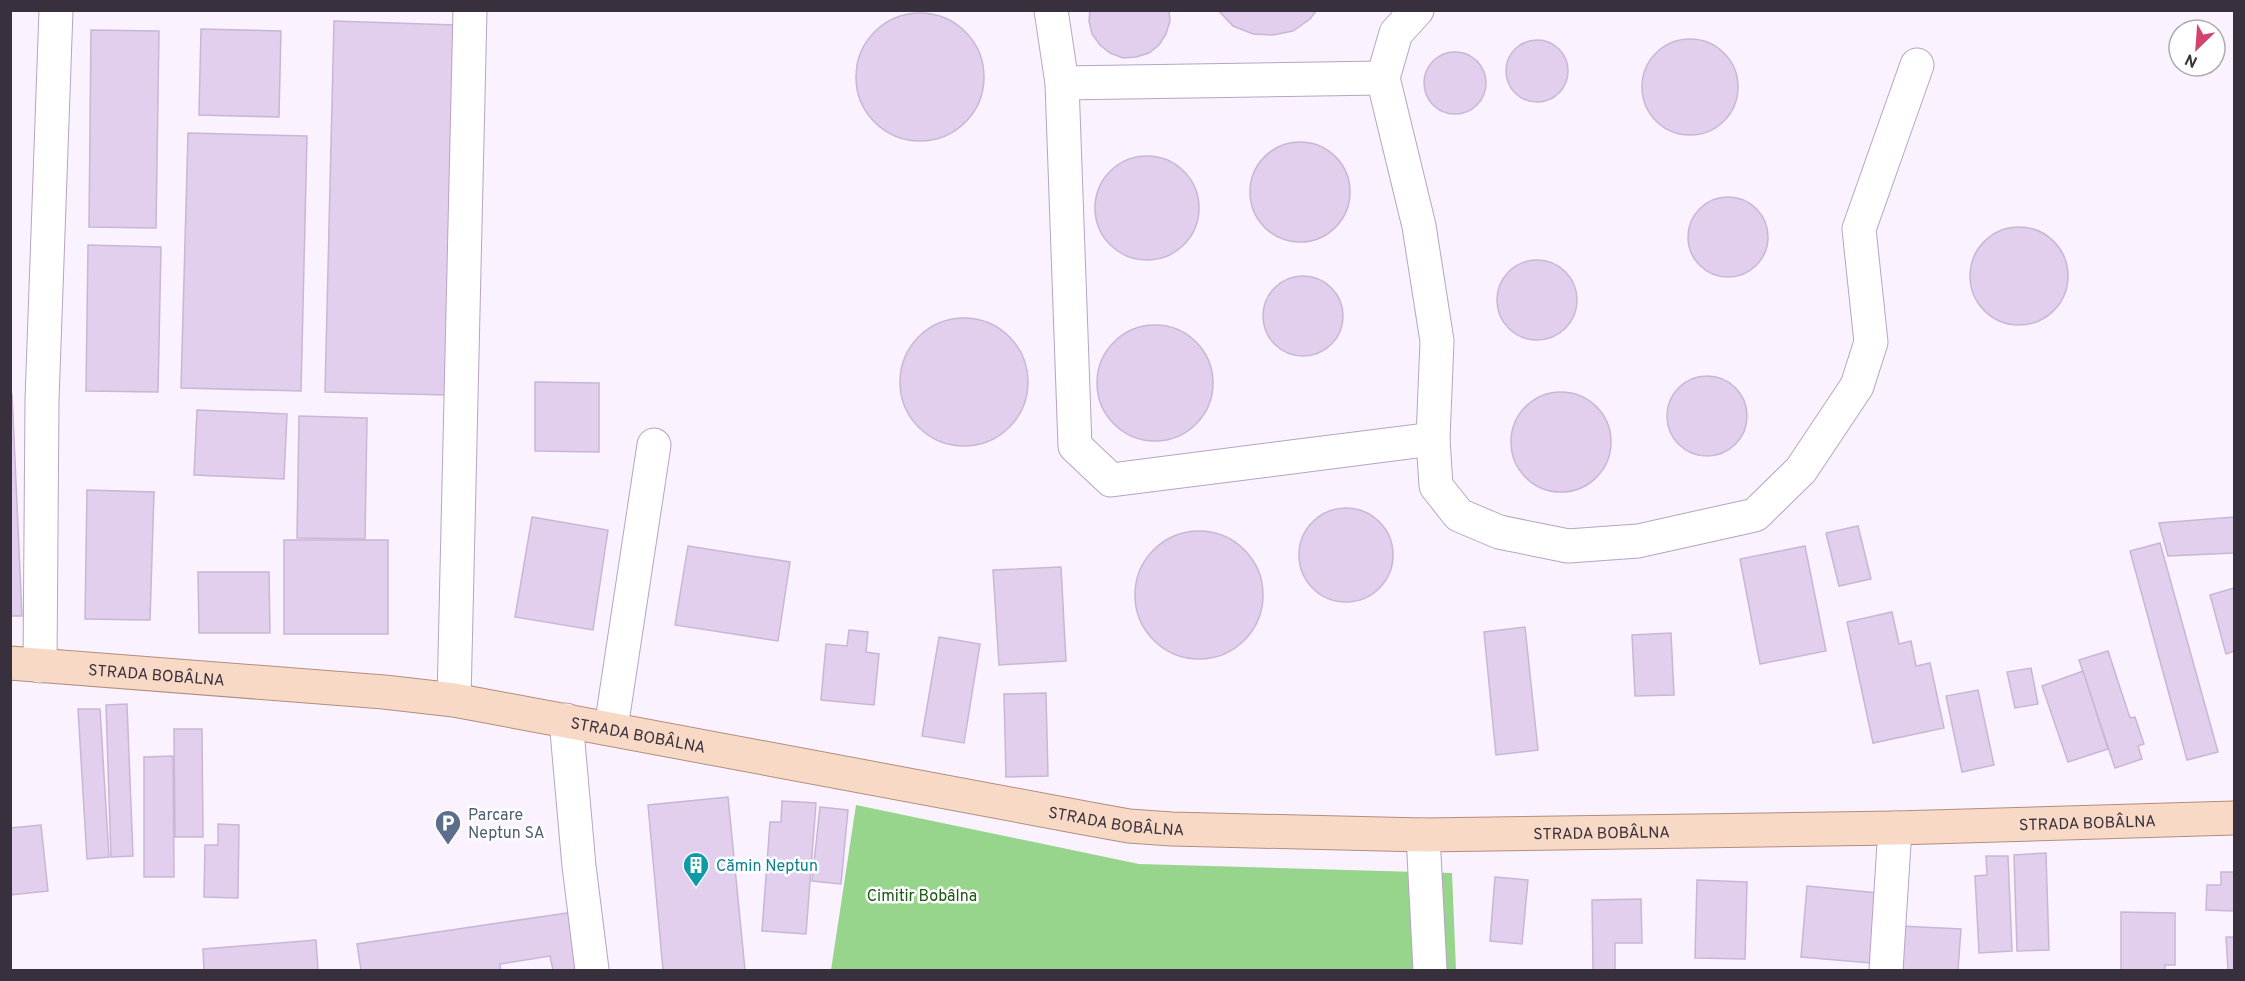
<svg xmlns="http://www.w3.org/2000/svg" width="2245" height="981" font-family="Overpass,sans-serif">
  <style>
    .green { fill: #97d58d }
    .building { fill: #e2cfee; stroke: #c9b6d5; stroke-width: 1.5 }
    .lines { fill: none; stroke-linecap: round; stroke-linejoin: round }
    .minor-casing { stroke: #b7a4c2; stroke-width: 35 }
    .major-casing { stroke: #b18e7d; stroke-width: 35 }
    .minor { stroke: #fff; stroke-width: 33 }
    .major { stroke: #f7d9c6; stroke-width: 33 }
    .labels { text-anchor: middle; stroke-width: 5; stroke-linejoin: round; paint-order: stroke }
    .street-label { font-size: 16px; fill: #38303d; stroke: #fff }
    .service-label { font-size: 16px; fill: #4e5e75; stroke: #fff; text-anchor: start }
    .culture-label { font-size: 16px; fill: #0d838f; stroke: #fff; text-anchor: start }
    .park-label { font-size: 16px; fill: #1b5810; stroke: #fff }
  </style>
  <rect width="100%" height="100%" fill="#faf2ff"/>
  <path class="green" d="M856,805L1139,864L1452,873L1456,970H831Z"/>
  <g class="building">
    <path d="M1090,10H1169L1170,21L1166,34L1159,45L1149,53L1136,57L1123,58L1110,53L1100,45L1092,34L1089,21Z"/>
    <path d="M1218,10H1317L1310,19L1293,31L1273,35L1253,34L1233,26Z"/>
    <circle cx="920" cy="77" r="64"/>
    <path d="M334,21L455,25L446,395L325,392Z"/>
    <path d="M201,29L281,31L279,117L199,115Z"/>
    <path d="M91,30L159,31L156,228L89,227Z"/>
    <circle cx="1690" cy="87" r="48"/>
    <circle cx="1537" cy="71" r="31"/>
    <circle cx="1455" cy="83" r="31"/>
    <path d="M188,133L307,136L301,391L181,388Z"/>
    <circle cx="1300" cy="192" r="50"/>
    <circle cx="1147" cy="208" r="52"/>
    <circle cx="1728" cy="237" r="40"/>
    <circle cx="2019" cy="276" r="49"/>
    <path d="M88,245L161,247L158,392L86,391Z"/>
    <circle cx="1537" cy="300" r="40"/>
    <circle cx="1303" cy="316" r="40"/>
    <circle cx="964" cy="382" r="64"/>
    <circle cx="1155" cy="383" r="58"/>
    <circle cx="1707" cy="416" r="40"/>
    <path d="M535,382L599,383V452L535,451Z"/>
    <circle cx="1561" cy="442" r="50"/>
    <path d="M10,394H12L22,616H10Z"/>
    <path d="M197,410L287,414L284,479L194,475Z"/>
    <path d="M299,416L367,418L365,539L297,538Z"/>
    <path d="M87,490L154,492L150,620L85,619Z"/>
    <circle cx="1346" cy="555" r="47"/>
    <path d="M532,517L608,530L593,630L515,617Z"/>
    <path d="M2234,517V553L2168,556L2159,523Z"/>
    <path d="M1858,526L1871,579L1839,586L1826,533Z"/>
    <circle cx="1199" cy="595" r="64"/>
    <rect x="284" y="540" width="104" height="94"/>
    <path d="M2160,543L2218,752L2187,760L2130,551Z"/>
    <path d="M688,546L790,562L778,641L675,625Z"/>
    <path d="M1805,546L1826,651L1760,664L1740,559Z"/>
    <path d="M1061,567L1066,661L999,665L993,570Z"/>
    <path d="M198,572H269L270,633H199Z"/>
    <path d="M2234,588V651L2226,654L2210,595Z"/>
    <path d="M1892,612L1899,644L1911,641L1916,666L1930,663L1944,728L1873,743L1847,622Z"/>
    <path d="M1525,627L1538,750L1496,755L1484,632Z"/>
    <path d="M849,630L868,632L866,652L879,654L874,705L821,700L826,644L847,646Z"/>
    <path d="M1671,633L1674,695L1635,696L1632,635Z"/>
    <path d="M939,637L980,644L964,743L922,736Z"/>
    <path d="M2108,651L2130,718L2135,717L2144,744L2138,746L2142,759L2115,768L2079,660Z"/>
    <path d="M2031,668L2038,704L2015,708L2007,672Z"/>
    <path d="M2083,671L2108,749L2068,762L2042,686Z"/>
    <path d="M1978,690L1994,765L1962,772L1946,696Z"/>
    <path d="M1046,693L1048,776L1006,777L1004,694Z"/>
    <path d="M127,704L133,856L111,857L106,705Z"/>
    <path d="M78,709H100L109,857L87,859Z"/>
    <path d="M174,729H202L203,837H175Z"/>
    <path d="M173,756L174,877H144V757Z"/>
    <path d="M728,797L745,970H663L648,805Z"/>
    <path d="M782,801L816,803L806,934L762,931L770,822H781Z"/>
    <path d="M820,807L848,810L841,884L812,881Z"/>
    <path d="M218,824L239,825L238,898L204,897L205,845H218Z"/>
    <path d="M41,825L48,891L10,895V828Z"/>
    <path d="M2046,853L2049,950L2017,951L2014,855Z"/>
    <path d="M1986,856H2008L2012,951L1979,953L1975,876L1987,875Z"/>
    <path d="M2221,872H2234V911L2206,910L2207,885H2221Z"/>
    <path d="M1495,877L1528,880L1522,944L1490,941Z"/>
    <path d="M1697,880L1747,882L1745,959L1695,958Z"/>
    <path d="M1807,886L1878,893L1871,963L1801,957Z"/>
    <path d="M1641,899L1642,943H1615V970H1593L1592,900Z"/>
    <path d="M573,912L582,970H553L550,956L500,964L501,970H361L357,944Z"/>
    <path d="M2121,912L2175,913V965H2165V970H2121Z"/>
    <path d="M1900,926L1961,929L1958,970H1898Z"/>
    <path d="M2226,937H2234V970H2228Z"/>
    <path d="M316,940L318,970H204L203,949Z"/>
  </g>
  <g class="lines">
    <g class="minor-casing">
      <g id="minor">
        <path d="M1051,10L1062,83L1075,446L1111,480L1433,439L1437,341L1419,226L1383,78L1396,33L1417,10"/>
        <path d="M1062,83L1383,78"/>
        <path d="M1433,439L1436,486L1459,515L1499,532L1568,546L1638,541L1755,515L1801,470L1857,386L1871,342L1859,229L1917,65"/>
        <path d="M40,666L42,400L56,10"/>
        <path d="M454,700L470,10"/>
        <path d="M566,720L579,866L592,970"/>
        <path d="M611,728L654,445"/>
        <path d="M1423,835L1430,970"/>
        <path d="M1886,970L1895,828"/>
      </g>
    </g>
    <g class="major-casing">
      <g id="major">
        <path id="s1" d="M10,663L384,692L454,700L1090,819L1129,826L1172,829L1423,835L1895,828L2234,818"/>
      </g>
    </g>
    <use href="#minor" class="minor"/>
    <use href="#major" class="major"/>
  </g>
  <defs>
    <g id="parking-pin" transform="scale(1.35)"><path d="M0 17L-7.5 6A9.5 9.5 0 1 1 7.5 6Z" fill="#5c6f8a" stroke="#fff"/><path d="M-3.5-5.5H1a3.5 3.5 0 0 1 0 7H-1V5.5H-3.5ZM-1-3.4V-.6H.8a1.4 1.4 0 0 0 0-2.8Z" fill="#fff"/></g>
    <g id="building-pin" transform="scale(1.35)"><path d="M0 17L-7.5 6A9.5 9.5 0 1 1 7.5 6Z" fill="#0f9aa8" stroke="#fff"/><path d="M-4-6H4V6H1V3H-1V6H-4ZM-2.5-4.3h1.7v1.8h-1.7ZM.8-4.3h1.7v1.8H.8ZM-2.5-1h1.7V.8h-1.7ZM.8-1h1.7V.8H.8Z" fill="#fff"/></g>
  </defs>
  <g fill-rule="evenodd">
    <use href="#parking-pin" x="448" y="823"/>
    <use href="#building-pin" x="696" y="865"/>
  </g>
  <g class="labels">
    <g class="street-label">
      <text dy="6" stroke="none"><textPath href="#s1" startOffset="147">STRADA BOBÂLNA</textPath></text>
      <text dy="6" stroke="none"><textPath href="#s1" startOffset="633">STRADA BOBÂLNA</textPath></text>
      <text dy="6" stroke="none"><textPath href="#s1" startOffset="1119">STRADA BOBÂLNA</textPath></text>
      <text dy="6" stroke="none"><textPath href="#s1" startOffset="2091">STRADA BOBÂLNA</textPath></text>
      <text dy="6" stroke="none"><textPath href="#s1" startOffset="1605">STRADA BOBÂLNA</textPath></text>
    </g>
    <g class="service-label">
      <text x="468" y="820">Parcare<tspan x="468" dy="18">Neptun SA</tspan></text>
    </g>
    <g class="culture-label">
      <text x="716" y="871">Cămin Neptun</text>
    </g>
    <g class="park-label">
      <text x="922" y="901">Cimitir Bobâlna</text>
    </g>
  </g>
  <rect width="2245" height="981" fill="none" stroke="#38303d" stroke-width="24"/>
  <g transform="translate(2197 48) rotate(205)"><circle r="28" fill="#ffffff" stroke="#afacb1" stroke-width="1.5"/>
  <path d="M0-4.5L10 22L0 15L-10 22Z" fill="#d2446e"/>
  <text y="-9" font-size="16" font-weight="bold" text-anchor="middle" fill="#38303d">N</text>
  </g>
</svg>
